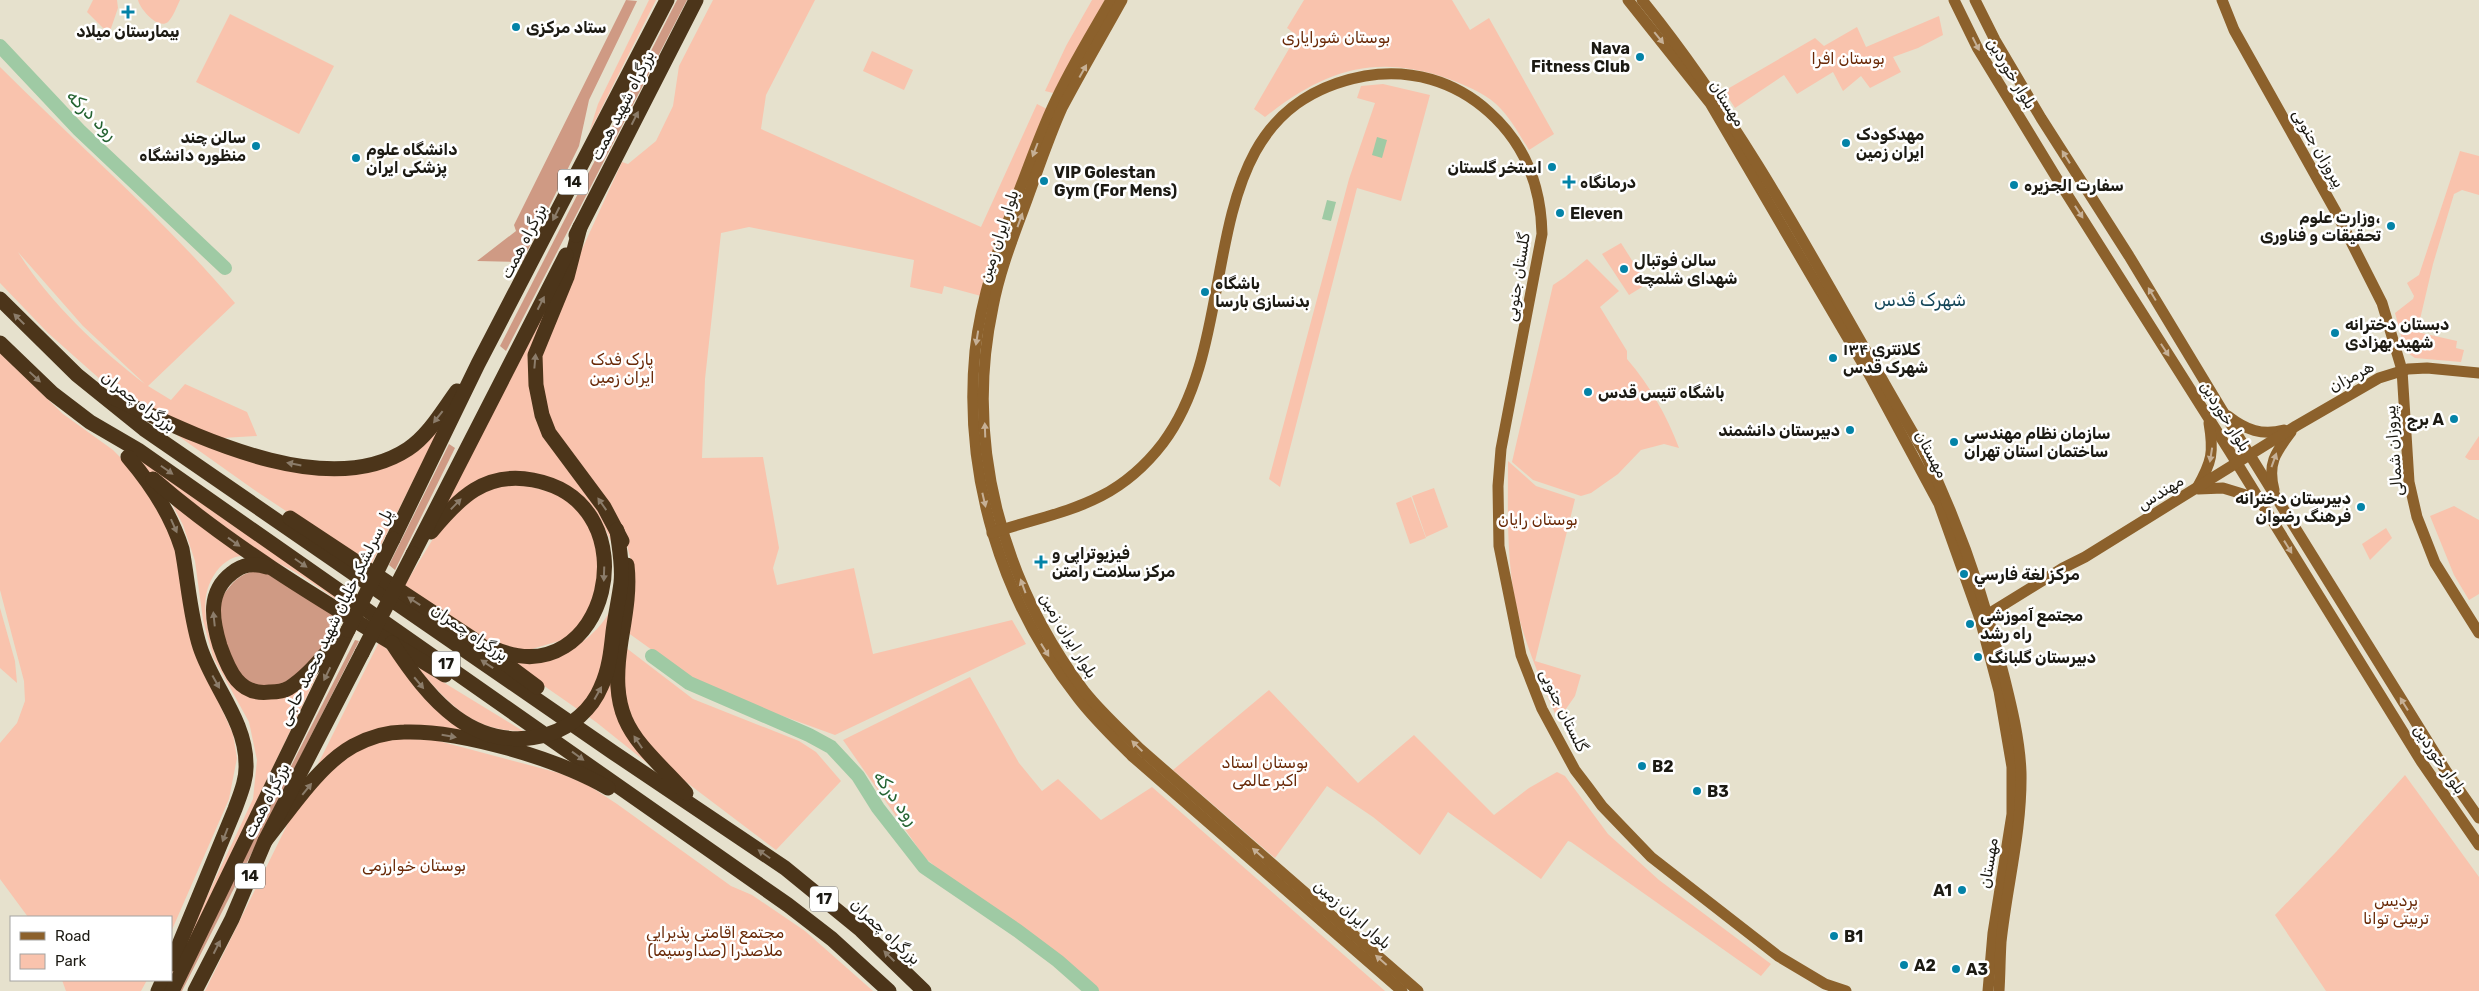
<svg xmlns="http://www.w3.org/2000/svg" width="2479" height="991" font-family="Rubik,'Noto Sans Arabic',sans-serif">
  <style>
    .green { fill: #f9c3ad; fill-rule: evenodd }
    .forest { fill: #cf9a84 }
    .water { fill: #9fcaa4 }
    .lines { fill: none; stroke-linecap: round; stroke-linejoin: round }
    .river { stroke: #9fcaa4; stroke-width: 14 }
    .secondary { stroke: #8c612c; stroke-width: 11 }
    .highway { stroke: #4c351a; stroke-width: 15 }
    .highway-bridge { stroke: #4c351a; stroke-width: 15 }
    .oneway { fill: #c6b096 }
    .oneway2 { fill: #8b7c6a }
    .poi-dot { fill: #0483a7; stroke: #fff; stroke-width: 2 }
    .labels { text-anchor: middle; stroke-width: 5; stroke-linejoin: round; paint-order: stroke }
    .shield { fill: #fff; stroke: #605f5a; stroke-width: 1 }
    .shield-label { font-size: 15px; font-weight: bold; fill: #1c1a13 }
    .poi-label { font-size: 16px; font-weight: bold; fill: #1c1a13; stroke: #fff; text-anchor: start }
    .park-label { font-size: 16px; fill: #692907; stroke: #fff }
    .street-label { font-size: 16px; fill: #1c1a13; stroke: #fff }
    .water-label { font-size: 18px; font-style: italic; fill: #256332; stroke: #fff }
    .neighbourhood-label { font-size: 18px; fill: #154759; stroke: #fff }
  </style>
  <rect width="100%" height="100%" fill="#e6e1cd"/>
  <g class="green">
    <path d="M93,0H117L118,8L109,34L87,12Z"/>
    <path d="M138,0H180C177,6 173,17 168,22C158,30 140,9 138,0Z"/>
    <path d="M649,0H656L589,133L598,104Z"/>
    <path d="M713,0H815L766,95L761,129L981,227L1037,104L1047,109L997,235L981,296L944,286L942,294L910,287L914,260L749,227L721,233L705,379L702,458L763,457L779,548L773,568L777,585L854,568L873,654L1012,620L1026,644L835,735L705,688L627,632L632,564L626,542L552,429L538,370L550,319L622,162L628,164L656,141L673,106L679,66Z"/>
    <path d="M1092,0H1105L1053,93L1045,91L1066,46Z"/>
    <path d="M1304,0H1452L1470,30L1489,18L1554,134L1529,150C1519,134 1510,117 1496,104C1483,92 1464,85 1449,79C1375,53 1325,70 1265,117L1254,109L1297,35L1287,28Z"/>
    <path d="M230,14L334,66L299,134L196,82Z"/>
    <path d="M1939,16L1943,35L1918,48L1893,57L1901,72L1870,88L1861,76L1843,91L1833,72L1797,94L1784,75L1735,108L1724,91L1815,38L1824,46L1857,27L1866,47Z"/>
    <path d="M872,51L913,70L904,90L863,71Z"/>
    <path d="M0,67C79,146 163,218 235,303L148,386L171,400L185,384L247,412L257,436L222,438L175,422L110,388L48,333L0,283ZM18,252L83,326L145,384C99,349 48,301 18,252Z"/>
    <path d="M1383,84L1430,95L1401,201L1357,188L1280,487L1269,479L1349,179L1375,103L1357,98L1361,86Z"/>
    <path d="M2460,151L2479,156V195L2462,190L2454,194L2433,264L2417,332L2457,341L2456,348L2464,350L2461,362L2415,358L2405,351L2395,313L2413,299L2414,296L2407,283L2419,275Z"/>
    <path d="M1621,243L1647,284L1629,295L1602,254Z"/>
    <path d="M1587,259L1619,291L1600,307L1627,351V359C1649,384 1667,416 1679,448L1664,444L1641,450L1618,474L1591,493L1581,496L1533,480L1512,462L1553,285L1565,277Z"/>
    <path d="M564,274C550,309 528,347 531,385C538,455 606,489 622,553C627,574 624,595 621,616C610,690 608,710 656,770L596,722L497,653C528,662 559,661 586,639C672,571 569,440 481,482C461,491 448,509 434,525Z"/>
    <path d="M0,353L63,414L113,450L127,464L175,536L202,665L233,734L237,758L229,799L171,932V917H28L0,879V743L17,723L25,701L24,681L0,590Z"/>
    <path d="M447,413L370,567L253,489L153,418L340,475L367,473L383,467Z"/>
    <path d="M2479,436V460H2469L2465,457Z"/>
    <path d="M132,452L347,602L345,605C312,585 249,527 216,572C202,592 204,612 209,634L318,673L171,980V973L253,799L257,760L249,722L213,657L203,620L195,561L183,525L170,500Z"/>
    <path d="M1508,461L1536,486L1575,499L1535,661L1581,675L1575,696L1561,716H1556C1541,681 1526,647 1517,609C1506,561 1508,510 1508,461Z"/>
    <path d="M513,481L569,498L593,532L600,568L589,613L566,639L525,651L492,643L403,588L439,529L471,495Z"/>
    <path d="M1434,488L1448,527L1426,537L1412,496Z"/>
    <path d="M1411,497L1426,538L1410,544L1396,503Z"/>
    <path d="M2454,506L2479,520V594L2469,600L2454,575L2430,516Z"/>
    <path d="M2386,528L2392,538L2370,560L2362,544Z"/>
    <path d="M0,608L15,661L17,683L0,668Z"/>
    <path d="M379,642L478,736L418,725L317,766Z"/>
    <path d="M625,647L693,699L799,741L816,752L841,781L776,850L653,757L624,705Z"/>
    <path d="M420,668L523,731C472,731 452,706 420,671Z"/>
    <path d="M970,677L1019,763L1042,791L1058,779L1101,820L1152,787L1385,991H1085L925,858L843,740Z"/>
    <path d="M1269,690L1358,783L1414,735L1494,815L1529,788L1557,772L1565,776L1608,834L1659,880L1771,964L1761,976L1571,842L1568,841L1541,879L1448,812L1420,855L1373,817L1327,786L1275,858L1173,770Z"/>
    <path d="M388,738L435,740L559,773L588,785L617,804L731,886L752,895L805,931L873,991H205L293,813L342,758Z"/>
    <path d="M2405,775L2479,877V991H2326L2275,915L2336,852Z"/>
    <path d="M62,980H147L141,991H66Z"/>
  </g>
  <g class="forest">
    <path d="M626,0L637,1L589,100L579,146L522,262L477,261L516,231L514,225Z"/>
    <path d="M677,0H687L506,351L500,346Z"/>
    <path d="M449,444L455,448L395,570L389,565Z"/>
    <path d="M262,570L344,618C326,642 299,687 267,688C259,689 248,681 241,678L222,635L218,604C230,584 239,572 262,570Z"/>
    <path d="M355,640L359,641L182,991H177Z"/>
  </g>
  <g class="water">
    <path d="M1377,137L1387,140L1382,158L1372,155Z"/>
    <path d="M1327,200L1336,202L1331,221L1322,219Z"/>
  </g>
  <g class="lines">
    <g class="river">
      <path d="M0,46L79,130L225,268"/>
      <path d="M652,656L689,683L809,735L831,747L858,776L878,808L924,867L1018,931L1058,961L1092,991"/>
    </g>
    <g class="secondary">
      <path d="M1111,0C1091,35 1069,70 1053,106C1040,134 1030,163 1019,191C1000,243 981,296 975,351C963,475 1001,601 1078,698C1094,719 1113,737 1132,756L1402,991"/>
      <path d="M1122,0C1102,36 1081,72 1062,108C1049,137 1039,167 1028,197C1015,233 1000,269 993,307C964,443 1002,582 1085,692C1101,712 1121,730 1139,748L1418,991"/>
      <path d="M1628,0L1710,103L1870,376L1939,504L1980,619L1999,691L2012,767V814L1993,933L1988,991"/>
      <path d="M1642,0C1754,138 1834,299 1924,452C1959,524 1985,599 2004,676C2012,708 2020,741 2021,773C2022,831 2007,885 2001,942C2000,958 2000,975 1999,991"/>
      <path d="M1954,0L1978,49L2056,177L2230,452L2421,761L2479,845"/>
      <path d="M1975,0L1995,40L2041,118L2129,256L2222,410L2446,771L2479,818"/>
      <path d="M2222,0L2234,30L2336,212L2382,303L2402,370L2409,482L2417,517L2435,563L2479,633"/>
      <path d="M2228,416C2246,430 2262,436 2284,430"/>
      <path d="M2197,488C2212,462 2214,452 2209,423"/>
      <path d="M2198,489L2223,488L2259,499"/>
      <path d="M2274,490C2267,463 2276,452 2291,432"/>
      <path d="M992,533C1062,510 1114,507 1163,443C1251,326 1182,110 1365,76C1410,68 1455,81 1489,112C1525,144 1541,187 1542,234L1501,449L1498,486L1499,546L1521,655L1542,709L1575,770L1588,787L1602,806L1651,857L1778,956L1825,984L1846,991"/>
      <path d="M1982,618L2063,568L2085,557L2296,426L2379,378L2408,369L2427,368L2479,373"/>
    </g>
    <g class="highway">
      <path d="M580,227L567,277L535,355L536,385L542,415L549,433L604,507L622,541"/>
      <path d="M576,235L696,0"/>
      <path d="M0,299L77,375L144,429L614,753L785,868L861,930L924,991"/>
      <path d="M0,343L52,393L90,422L138,450L788,905L832,939L889,991"/>
      <path d="M114,398C192,434 326,503 408,449C429,435 443,410 457,391"/>
      <path d="M128,457C152,485 171,514 182,549C188,581 190,616 200,647C213,687 246,721 246,764C247,779 240,795 235,809L171,964"/>
      <path d="M153,479C242,556 345,614 445,675"/>
      <path d="M290,518L473,639L537,687"/>
      <path d="M431,532C459,498 485,471 533,480C655,503 607,699 493,648"/>
      <path d="M393,539L478,364L667,0"/>
      <path d="M413,554L566,255"/>
      <path d="M627,565C630,591 625,616 621,641C608,724 634,737 686,793"/>
      <path d="M267,567C253,563 243,564 232,573C207,592 212,620 220,646C229,671 239,696 270,692C276,692 284,691 289,688C308,676 323,656 338,640"/>
      <path d="M265,841C290,810 319,765 353,746C368,738 386,732 404,732C461,730 558,759 608,788"/>
      <path d="M158,991L163,980"/>
      <path d="M172,991L348,630"/>
      <path d="M195,991L232,919L265,841L362,653"/>
    </g>
    <g class="highway-bridge">
      <path d="M348,630L393,539"/>
      <path d="M392,643C428,698 474,756 549,734C571,727 592,709 601,687C609,670 611,651 613,632C615,616 619,599 621,583C623,565 619,548 617,530"/>
      <path d="M362,653L413,554"/>
    </g>
  </g>
  <defs><path id="oneway-solid" d="M-6-.8H1V-3.2L6.5 0L1 3.2V.8H-6Z" transform="scale(1.25)"/></defs>
  <g class="oneway">
    <use href="#oneway-solid" transform="translate(1659 38) rotate(51)"/>
    <use href="#oneway-solid" transform="translate(1976 44) rotate(63)"/>
    <use href="#oneway-solid" transform="translate(1083 71) rotate(-61)"/>
    <use href="#oneway-solid" transform="translate(1035 150) rotate(111)"/>
    <use href="#oneway-solid" transform="translate(2066 157) rotate(-122)"/>
    <use href="#oneway-solid" transform="translate(2079 212) rotate(57)"/>
    <use href="#oneway-solid" transform="translate(1020 220) rotate(-70)"/>
    <use href="#oneway-solid" transform="translate(2152 294) rotate(-121)"/>
    <use href="#oneway-solid" transform="translate(977 338) rotate(99)"/>
    <use href="#oneway-solid" transform="translate(2165 350) rotate(57)"/>
    <use href="#oneway-solid" transform="translate(985 430) rotate(-92)"/>
    <use href="#oneway-solid" transform="translate(2211 455) rotate(99)"/>
    <use href="#oneway-solid" transform="translate(2274 460) rotate(-70)"/>
    <use href="#oneway-solid" transform="translate(984 500) rotate(77)"/>
    <use href="#oneway-solid" transform="translate(2288 547) rotate(58)"/>
    <use href="#oneway-solid" transform="translate(1023 586) rotate(-110)"/>
    <use href="#oneway-solid" transform="translate(1045 650) rotate(58)"/>
    <use href="#oneway-solid" transform="translate(2404 704) rotate(-122)"/>
    <use href="#oneway-solid" transform="translate(1137 746) rotate(-136)"/>
    <use href="#oneway-solid" transform="translate(1258 853) rotate(-139)"/>
    <use href="#oneway-solid" transform="translate(1381 960) rotate(-139)"/>
  </g>
  <g class="oneway2">
    <use href="#oneway-solid" transform="translate(635 118) rotate(-63)"/>
    <use href="#oneway-solid" transform="translate(556 214) rotate(117)"/>
    <use href="#oneway-solid" transform="translate(541 303) rotate(-63)"/>
    <use href="#oneway-solid" transform="translate(19 319) rotate(-135)"/>
    <use href="#oneway-solid" transform="translate(535 361) rotate(-85)"/>
    <use href="#oneway-solid" transform="translate(35 377) rotate(43)"/>
    <use href="#oneway-solid" transform="translate(438 417) rotate(128)"/>
    <use href="#oneway-solid" transform="translate(294 464) rotate(-169)"/>
    <use href="#oneway-solid" transform="translate(167 470) rotate(35)"/>
    <use href="#oneway-solid" transform="translate(456 504) rotate(-46)"/>
    <use href="#oneway-solid" transform="translate(602 504) rotate(-125)"/>
    <use href="#oneway-solid" transform="translate(174 526) rotate(66)"/>
    <use href="#oneway-solid" transform="translate(234 542) rotate(36)"/>
    <use href="#oneway-solid" transform="translate(301 563) rotate(35)"/>
    <use href="#oneway-solid" transform="translate(604 574) rotate(92)"/>
    <use href="#oneway-solid" transform="translate(414 601) rotate(-147)"/>
    <use href="#oneway-solid" transform="translate(214 619) rotate(-96)"/>
    <use href="#oneway-solid" transform="translate(487 664) rotate(-146)"/>
    <use href="#oneway-solid" transform="translate(327 674) rotate(116)"/>
    <use href="#oneway-solid" transform="translate(216 682) rotate(61)"/>
    <use href="#oneway-solid" transform="translate(419 683) rotate(50)"/>
    <use href="#oneway-solid" transform="translate(598 693) rotate(-61)"/>
    <use href="#oneway-solid" transform="translate(449 736) rotate(10)"/>
    <use href="#oneway-solid" transform="translate(638 742) rotate(-124)"/>
    <use href="#oneway-solid" transform="translate(578 756) rotate(36)"/>
    <use href="#oneway-solid" transform="translate(307 789) rotate(-51)"/>
    <use href="#oneway-solid" transform="translate(225 835) rotate(111)"/>
    <use href="#oneway-solid" transform="translate(764 854) rotate(-145)"/>
    <use href="#oneway-solid" transform="translate(217 947) rotate(-63)"/>
    <use href="#oneway-solid" transform="translate(889 956) rotate(-136)"/>
  </g>
  <g class="poi-dot">
    <path d="M125.5 4.5h5v5h5v5h-5v5h-5v-5h-5v-5h5z"/>
    <circle cx="516" cy="27" r="5"/>
    <circle cx="1640" cy="57" r="5"/>
    <circle cx="1846" cy="143" r="5"/>
    <circle cx="256" cy="146" r="5"/>
    <circle cx="356" cy="158" r="5"/>
    <circle cx="1552" cy="167" r="5"/>
    <circle cx="1044" cy="181" r="5"/>
    <path d="M1566.5 174.5h5v5h5v5h-5v5h-5v-5h-5v-5h5z"/>
    <circle cx="2014" cy="185" r="5"/>
    <circle cx="1560" cy="213" r="5"/>
    <circle cx="2391" cy="226" r="5"/>
    <circle cx="1624" cy="269" r="5"/>
    <circle cx="1205" cy="292" r="5"/>
    <circle cx="2335" cy="333" r="5"/>
    <circle cx="1833" cy="358" r="5"/>
    <circle cx="1588" cy="392" r="5"/>
    <circle cx="2454" cy="419" r="5"/>
    <circle cx="1850" cy="430" r="5"/>
    <circle cx="1954" cy="442" r="5"/>
    <circle cx="2361" cy="507" r="5"/>
    <path d="M1038.5 554.5h5v5h5v5h-5v5h-5v-5h-5v-5h5z"/>
    <circle cx="1964" cy="574" r="5"/>
    <circle cx="1970" cy="624" r="5"/>
    <circle cx="1978" cy="657" r="5"/>
    <circle cx="1642" cy="766" r="5"/>
    <circle cx="1697" cy="791" r="5"/>
    <circle cx="1962" cy="890" r="5"/>
    <circle cx="1834" cy="936" r="5"/>
    <circle cx="1904" cy="965" r="5"/>
    <circle cx="1956" cy="969" r="5"/>
  </g>
  <g class="labels">
    <g class="shield">
      <rect x="558" y="169.5" width="30" height="25" rx="4"/>
      <rect x="432" y="651.5" width="28" height="25" rx="4"/>
      <rect x="235" y="863.5" width="30" height="25" rx="4"/>
      <rect x="810" y="886.5" width="28" height="25" rx="4"/>
    </g>
    <g class="shield-label">
      <text x="573" y="187">14</text>
      <text x="446" y="669">17</text>
      <text x="250" y="881">14</text>
      <text x="824" y="904">17</text>
    </g>
    <g class="poi-label">
      <text x="526" y="33">ستاد مرکزی</text>
      <text x="128" y="37" text-anchor="middle">بیمارستان میلاد</text>
      <text x="1630" y="54" text-anchor="end">Nava<tspan x="1630" dy="18">Fitness Club</tspan></text>
      <text x="1856" y="140">مهدکودک<tspan x="1856" dy="18">ایران زمین</tspan></text>
      <text x="246" y="143" text-anchor="end">سالن چند<tspan x="246" dy="18">منظوره دانشگاه</tspan></text>
      <text x="366" y="155">دانشگاه علوم<tspan x="366" dy="18">پزشکی ایران</tspan></text>
      <text x="1542" y="173" text-anchor="end">استخر گلستان</text>
      <text x="1054" y="178">VIP Golestan<tspan x="1054" dy="18">Gym (For Mens)</tspan></text>
      <text x="1580" y="188">درمانگاه</text>
      <text x="2024" y="191">سفارت الجزیره</text>
      <text x="1570" y="219">Eleven</text>
      <text x="2381" y="223" text-anchor="end">وزارت علوم،<tspan x="2381" dy="18">تحقیقات و فناوری</tspan></text>
      <text x="1634" y="266">سالن فوتبال<tspan x="1634" dy="18">شهدای شلمچه</tspan></text>
      <text x="1215" y="289">باشگاه<tspan x="1215" dy="18">بدنسازی بارسا</tspan></text>
      <text x="2345" y="330">دبستان دخترانه<tspan x="2345" dy="18">شهید بهزادی</tspan></text>
      <text x="1843" y="355">کلانتری ۱۳۴<tspan x="1843" dy="18">شهرک قدس</tspan></text>
      <text x="1598" y="398">باشگاه تنیس قدس</text>
      <text x="2444" y="425" text-anchor="end">برج A</text>
      <text x="1840" y="436" text-anchor="end">دبیرستان دانشمند</text>
      <text x="1964" y="439">سازمان نظام مهندسی<tspan x="1964" dy="18">ساختمان استان تهران</tspan></text>
      <text x="2351" y="504" text-anchor="end">دبیرستان دخترانه<tspan x="2351" dy="18">فرهنگ رضوان</tspan></text>
      <text x="1052" y="559">فیزیوتراپی و<tspan x="1052" dy="18">مرکز سلامت رامتن</tspan></text>
      <text x="1974" y="580">مركز لغة فارسي</text>
      <text x="1980" y="621">مجتمع آموزشی<tspan x="1980" dy="18">راه رشد</tspan></text>
      <text x="1988" y="663">دبیرستان گلبانگ</text>
      <text x="1652" y="772">B2</text>
      <text x="1707" y="797">B3</text>
      <text x="1952" y="896" text-anchor="end">A1</text>
      <text x="1844" y="942">B1</text>
      <text x="1914" y="971">A2</text>
      <text x="1966" y="975">A3</text>
    </g>
    <g class="park-label">
      <text x="1336" y="43">بوستان شورایاری</text>
      <text x="1848" y="64">بوستان افرا</text>
      <text x="622" y="365">پارک فدک<tspan x="622" dy="18">ایران زمین</tspan></text>
      <text x="1538" y="525">بوستان رایان</text>
      <text x="1265" y="768">بوستان استاد<tspan x="1265" dy="18">اکبر عالمی</tspan></text>
      <text x="414" y="871">بوستان خوارزمی</text>
      <text x="2396" y="906">پردیس<tspan x="2396" dy="18">تربیتی توانا</tspan></text>
      <text x="715" y="938">مجتمع اقامتی پذیرایی<tspan x="715" dy="18">ملاصدرا (صداوسیما)</tspan></text>
    </g>
    <g class="street-label">
      <text transform="translate(2012 73) rotate(59)" y="6">بلوار خوردین</text>
      <text transform="translate(1728 103) rotate(57)" y="6">مهستان</text>
      <text transform="translate(622 105) rotate(-63)" y="6">بزرگراه شهید همت</text>
      <text transform="translate(2319 148) rotate(60)" y="6">پیروزان جنوبی</text>
      <text transform="translate(998 236) rotate(-72)" y="6">بلوار ایران زمین</text>
      <text transform="translate(523 241) rotate(-63)" y="6">بزرگراه همت</text>
      <text transform="translate(1517 277) rotate(-81)" y="6">گلستان جنوبی</text>
      <text transform="translate(2351 376) rotate(-28)" y="6">هرمزان</text>
      <text transform="translate(139 401) rotate(37)" y="6">بزرگراه چمران</text>
      <text transform="translate(2226 416) rotate(58)" y="6">بلوار خوردین</text>
      <text transform="translate(2393 451) rotate(-95)" y="6">پیروزان شمالی</text>
      <text transform="translate(1932 454) rotate(61)" y="6">مهستان</text>
      <text transform="translate(2160 492) rotate(-32)" y="6">مهندس</text>
      <text transform="translate(335 617) rotate(-64)" y="6">پل سرلشکر خلبان شهید محمد حاجی</text>
      <text transform="translate(470 632) rotate(34)" y="6">بزرگراه چمران</text>
      <text transform="translate(1069 635) rotate(59)" y="6">بلوار ایران زمین</text>
      <text transform="translate(1564 710) rotate(64)" y="6">گلستان جنوبی</text>
      <text transform="translate(2440 759) rotate(56)" y="6">بلوار خوردین</text>
      <text transform="translate(266 800) rotate(-63)" y="6">بزرگراه همت</text>
      <text transform="translate(1988 863) rotate(-81)" y="6">مهستان</text>
      <text transform="translate(1353 914) rotate(41)" y="6">بلوار ایران زمین</text>
      <text transform="translate(886 931) rotate(43)" y="6">بزرگراه چمران</text>
    </g>
    <g class="water-label">
      <text transform="translate(92 115) rotate(45)" y="6">رود درکه</text>
      <text transform="translate(896 798) rotate(54)" y="6">رود درکه</text>
    </g>
    <g class="neighbourhood-label">
      <text x="1920" y="306">شهرک قدس</text>
    </g>
  </g>
  <rect x="10" y="916" width="162" height="65" fill="#ffffff" stroke="#a4a3a1"/>
  <rect x="20" y="932" width="25" height="8" fill="#8c612c" stroke="#a4a3a1"/>
  <text x="55" y="941" font-size="15" fill="#1c1a13">Road</text>
  <rect x="20" y="954" width="25" height="15" fill="#f9c3ad" stroke="#a4a3a1"/>
  <text x="55" y="966" font-size="15" fill="#1c1a13">Park</text>
</svg>
